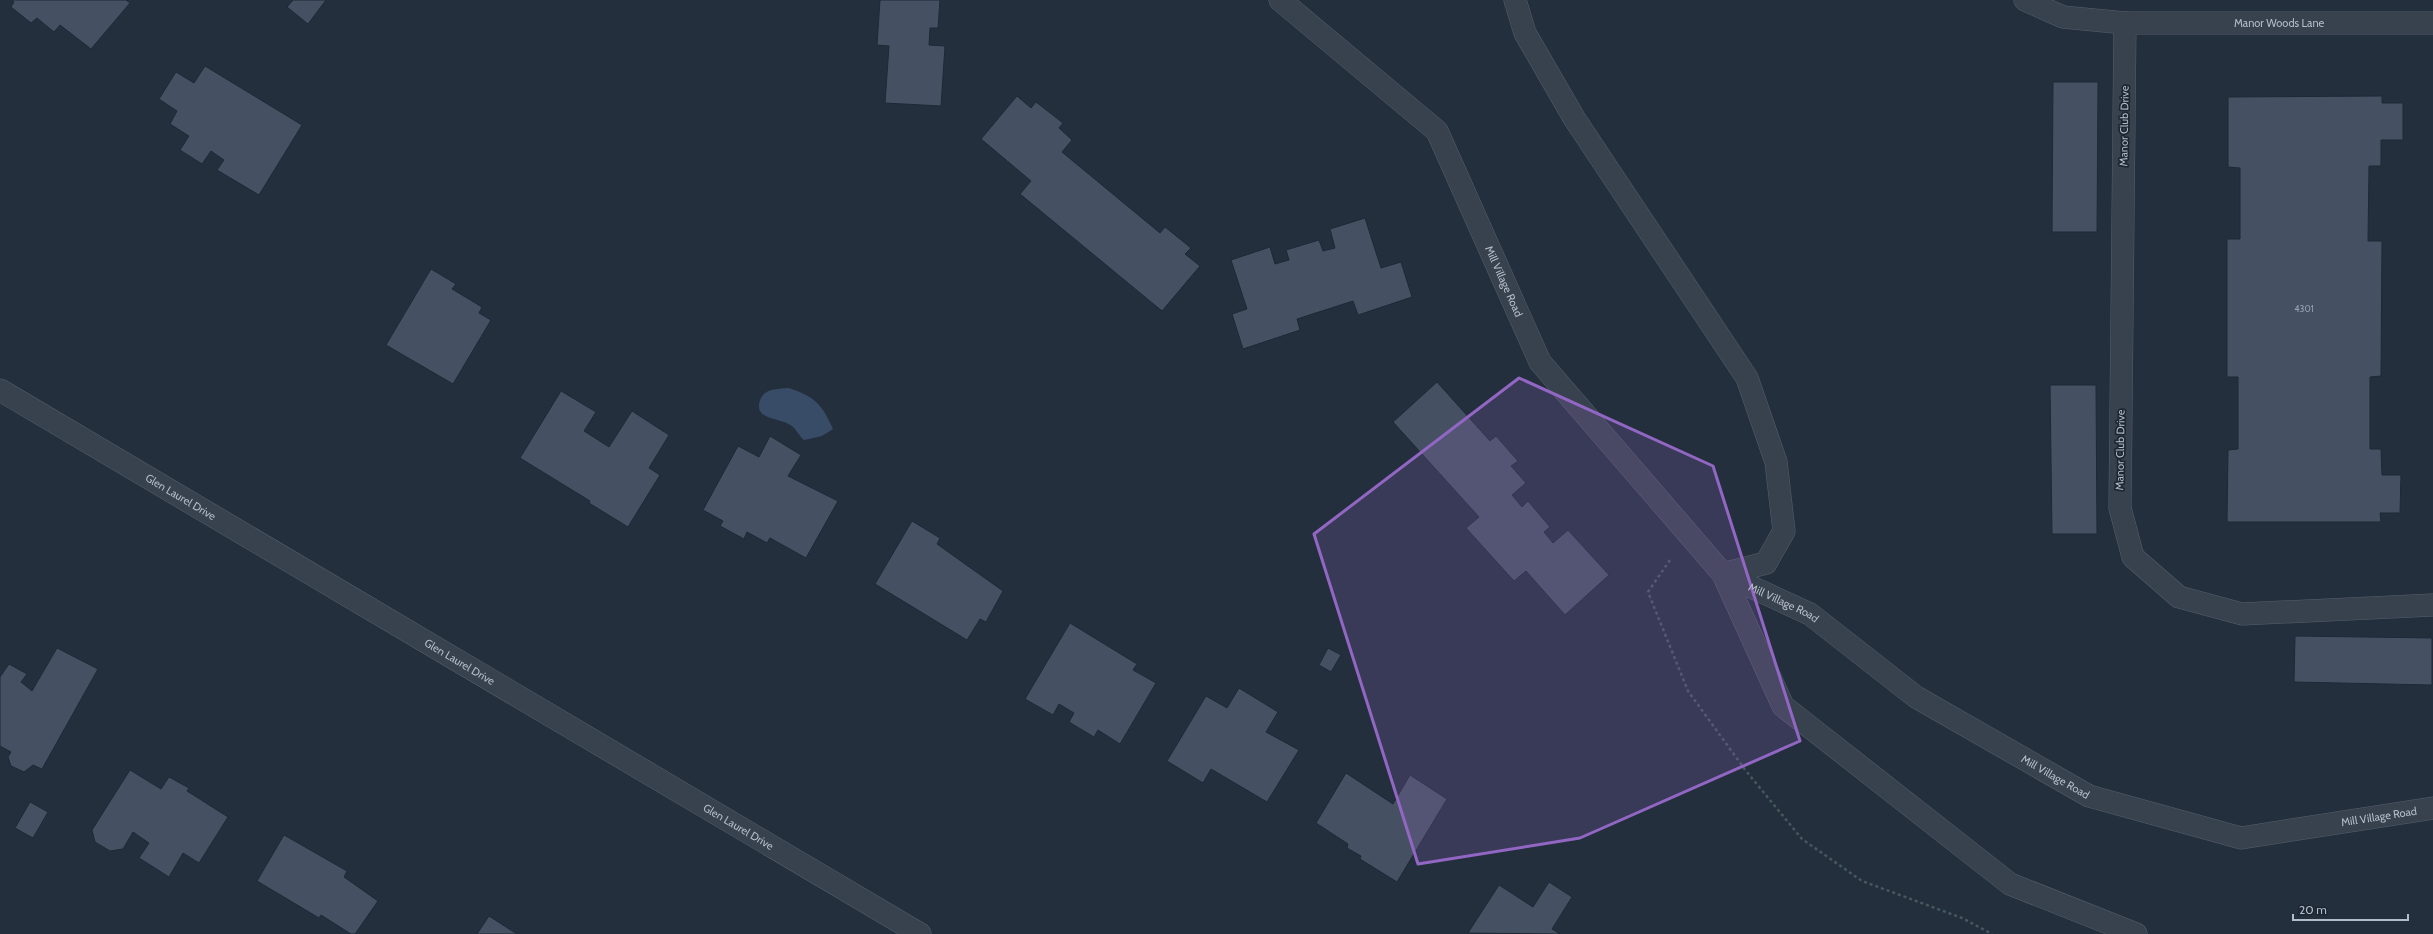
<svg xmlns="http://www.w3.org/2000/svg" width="2433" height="934" font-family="Cabin,sans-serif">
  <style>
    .water { fill: #394c67 }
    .building { fill: #455162; stroke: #1f2835 }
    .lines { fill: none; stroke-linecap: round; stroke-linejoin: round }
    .street-casing { stroke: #565f6c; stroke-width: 23 }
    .path { stroke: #44595c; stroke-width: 2.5; stroke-dasharray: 3 3; stroke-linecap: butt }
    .street { stroke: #38414e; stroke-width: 22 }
    .marked { fill: #9266c3; fill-opacity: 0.2; stroke: #9266c3; stroke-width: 3; stroke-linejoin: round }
    .labels { text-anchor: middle; stroke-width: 3.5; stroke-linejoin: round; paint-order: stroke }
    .number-label { font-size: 9px; fill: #98a1af }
    .street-label { font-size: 11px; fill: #b4bcc9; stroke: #1d2633 }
  </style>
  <rect width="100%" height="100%" fill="#242f3e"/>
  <path class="water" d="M789,388C815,397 822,404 833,429L822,436L804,440C799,436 797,430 792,426C780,417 751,421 761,398C766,388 779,389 789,388Z"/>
  <g class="building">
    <path d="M12,0H126L130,3L91,49L60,25L54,32L37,18L31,23L11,7L14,2Z"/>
    <path d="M293,0H326L308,24L287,7Z"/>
    <path d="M880,0H940L938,28H930L929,45L945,46L941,106L885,103L889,46L877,45Z"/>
    <path d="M205,66L302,125L259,195L217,170L224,160L211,151L202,164L180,150L189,136L170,124L177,111L159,99L176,72L194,83Z"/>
    <path d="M2053,82H2098L2097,232H2052Z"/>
    <path d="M1017,96L1031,108L1036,102L1063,123L1059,128L1072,140L1062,152L1160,233L1165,227L1191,248L1185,254L1200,266L1162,311L1020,194L1031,181L981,139Z"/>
    <path d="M2382,96V103H2403V140H2381V166H2369L2368,241H2382L2381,376L2370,377V449H2381L2382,475H2401L2400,513H2380L2381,522H2227L2228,450L2238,449V377H2227V239H2240V168L2228,167V97Z"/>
    <path d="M1365,218L1381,268L1401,262L1412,297L1358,315L1353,301L1297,319L1300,330L1243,349L1232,314L1247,309L1231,260L1270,247L1275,264L1289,260L1286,250L1319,240L1323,251L1335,248L1330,229Z"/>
    <path d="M431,269L456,284L452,289L482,307L479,313L491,320L453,384L386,345Z"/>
    <path d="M1437,382L1490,441L1496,436L1518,461L1511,466L1526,483L1512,495L1522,507L1528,501L1550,527L1544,532L1553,543L1568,530L1609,575L1565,615L1526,571L1514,581L1466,528L1479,517L1393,422Z"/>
    <path d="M2050,385H2096L2097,534H2052Z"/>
    <path d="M561,391L596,412L584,431L609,447L632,411L669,435L649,468L660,475L628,527L589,503L590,501L520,458Z"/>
    <path d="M770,436L801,455L788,476L838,501L806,558L770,538L767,543L747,532L744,539L720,526L723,521L703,510L738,446L759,457Z"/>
    <path d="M912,521L940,538L937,544L1003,591L986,622L980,619L967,640L875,584Z"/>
    <path d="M1070,623L1137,664L1133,670L1156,683L1120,744L1098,730L1094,737L1069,722L1074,713L1059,704L1053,715L1025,699Z"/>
    <path d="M2295,636L2432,638V685L2294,682Z"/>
    <path d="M57,648L98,669L42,769L33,765L24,772L11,766L8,757L11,752L0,746V677L9,664L27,674L21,682L32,691Z"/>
    <path d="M1328,648L1341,655L1331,672L1319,665Z"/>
    <path d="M1239,688L1278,712L1266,732L1299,750L1267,802L1211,769L1203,783L1167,761L1206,696L1227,708Z"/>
    <path d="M130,770L161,789L169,777L189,788L187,791L228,817L199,863L183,853L169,877L139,858L149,843L133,832L123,849L110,851L95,842L92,830Z"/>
    <path d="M1346,773L1393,804L1410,775L1447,799L1397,882L1360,859L1361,856L1347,848L1348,844L1316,823Z"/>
    <path d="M30,802L48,812L33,838L15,828Z"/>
    <path d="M284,835L347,871L344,877L378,901L355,934H351L321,915L319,918L257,881Z"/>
    <path d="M1549,882L1572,897L1552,929L1560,934L1468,933L1499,885L1533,907Z"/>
    <path d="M489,916L517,934H477Z"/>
  </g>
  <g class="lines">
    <g class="street-casing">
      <g id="street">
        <path id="s1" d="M1280,0L1437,131L1540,362L1723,574L1783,706L2010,884L2136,934"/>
        <path d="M1515,0L1525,33L1574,118L1747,378L1776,462L1784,531L1766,563L1723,574"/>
        <path id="s2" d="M2025,0L2063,17L2125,23H2433"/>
        <path d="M2125,23L2120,508L2133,557L2179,597L2242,614L2433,605"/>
        <path id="s3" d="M0,390L920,934"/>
        <path id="s4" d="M1723,574L1810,614L1916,697L2089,796L2241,838L2433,808"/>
      </g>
    </g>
    <path class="path" d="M1670,560L1648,592L1688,691L1746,771L1802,839L1862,881L1962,918L1992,934"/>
    <use href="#street" class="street"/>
  </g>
  <path class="marked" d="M1519,378L1713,466L1800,741L1580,838L1418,864L1314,534Z"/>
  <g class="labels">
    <g class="number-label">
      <text x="2304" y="312">4301</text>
    </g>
    <g class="street-label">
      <text dy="4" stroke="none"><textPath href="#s2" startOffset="258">Manor Woods Lane</textPath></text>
      <text transform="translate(2124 126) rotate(-89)" y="4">Manor Club Drive</text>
      <text dy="4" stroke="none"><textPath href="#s1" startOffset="369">Mill Village Road</textPath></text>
      <text transform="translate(2120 450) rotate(-89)" y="4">Manor Club Drive</text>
      <text dy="4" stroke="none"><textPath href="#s3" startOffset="210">Glen Laurel Drive</textPath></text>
      <text dy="4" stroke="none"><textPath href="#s4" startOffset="67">Mill Village Road</textPath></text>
      <text dy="4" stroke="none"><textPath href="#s3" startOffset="534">Glen Laurel Drive</textPath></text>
      <text dy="4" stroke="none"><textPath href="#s4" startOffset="391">Mill Village Road</textPath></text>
      <text dy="4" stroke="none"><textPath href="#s4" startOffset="727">Mill Village Road</textPath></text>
      <text dy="4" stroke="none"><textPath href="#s3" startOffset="858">Glen Laurel Drive</textPath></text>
    </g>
  </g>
  <path d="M2293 914v6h115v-6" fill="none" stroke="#b4bcc9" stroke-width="2"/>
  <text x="2299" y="914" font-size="12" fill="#b4bcc9" stroke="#1d2633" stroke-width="3" paint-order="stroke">20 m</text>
</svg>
